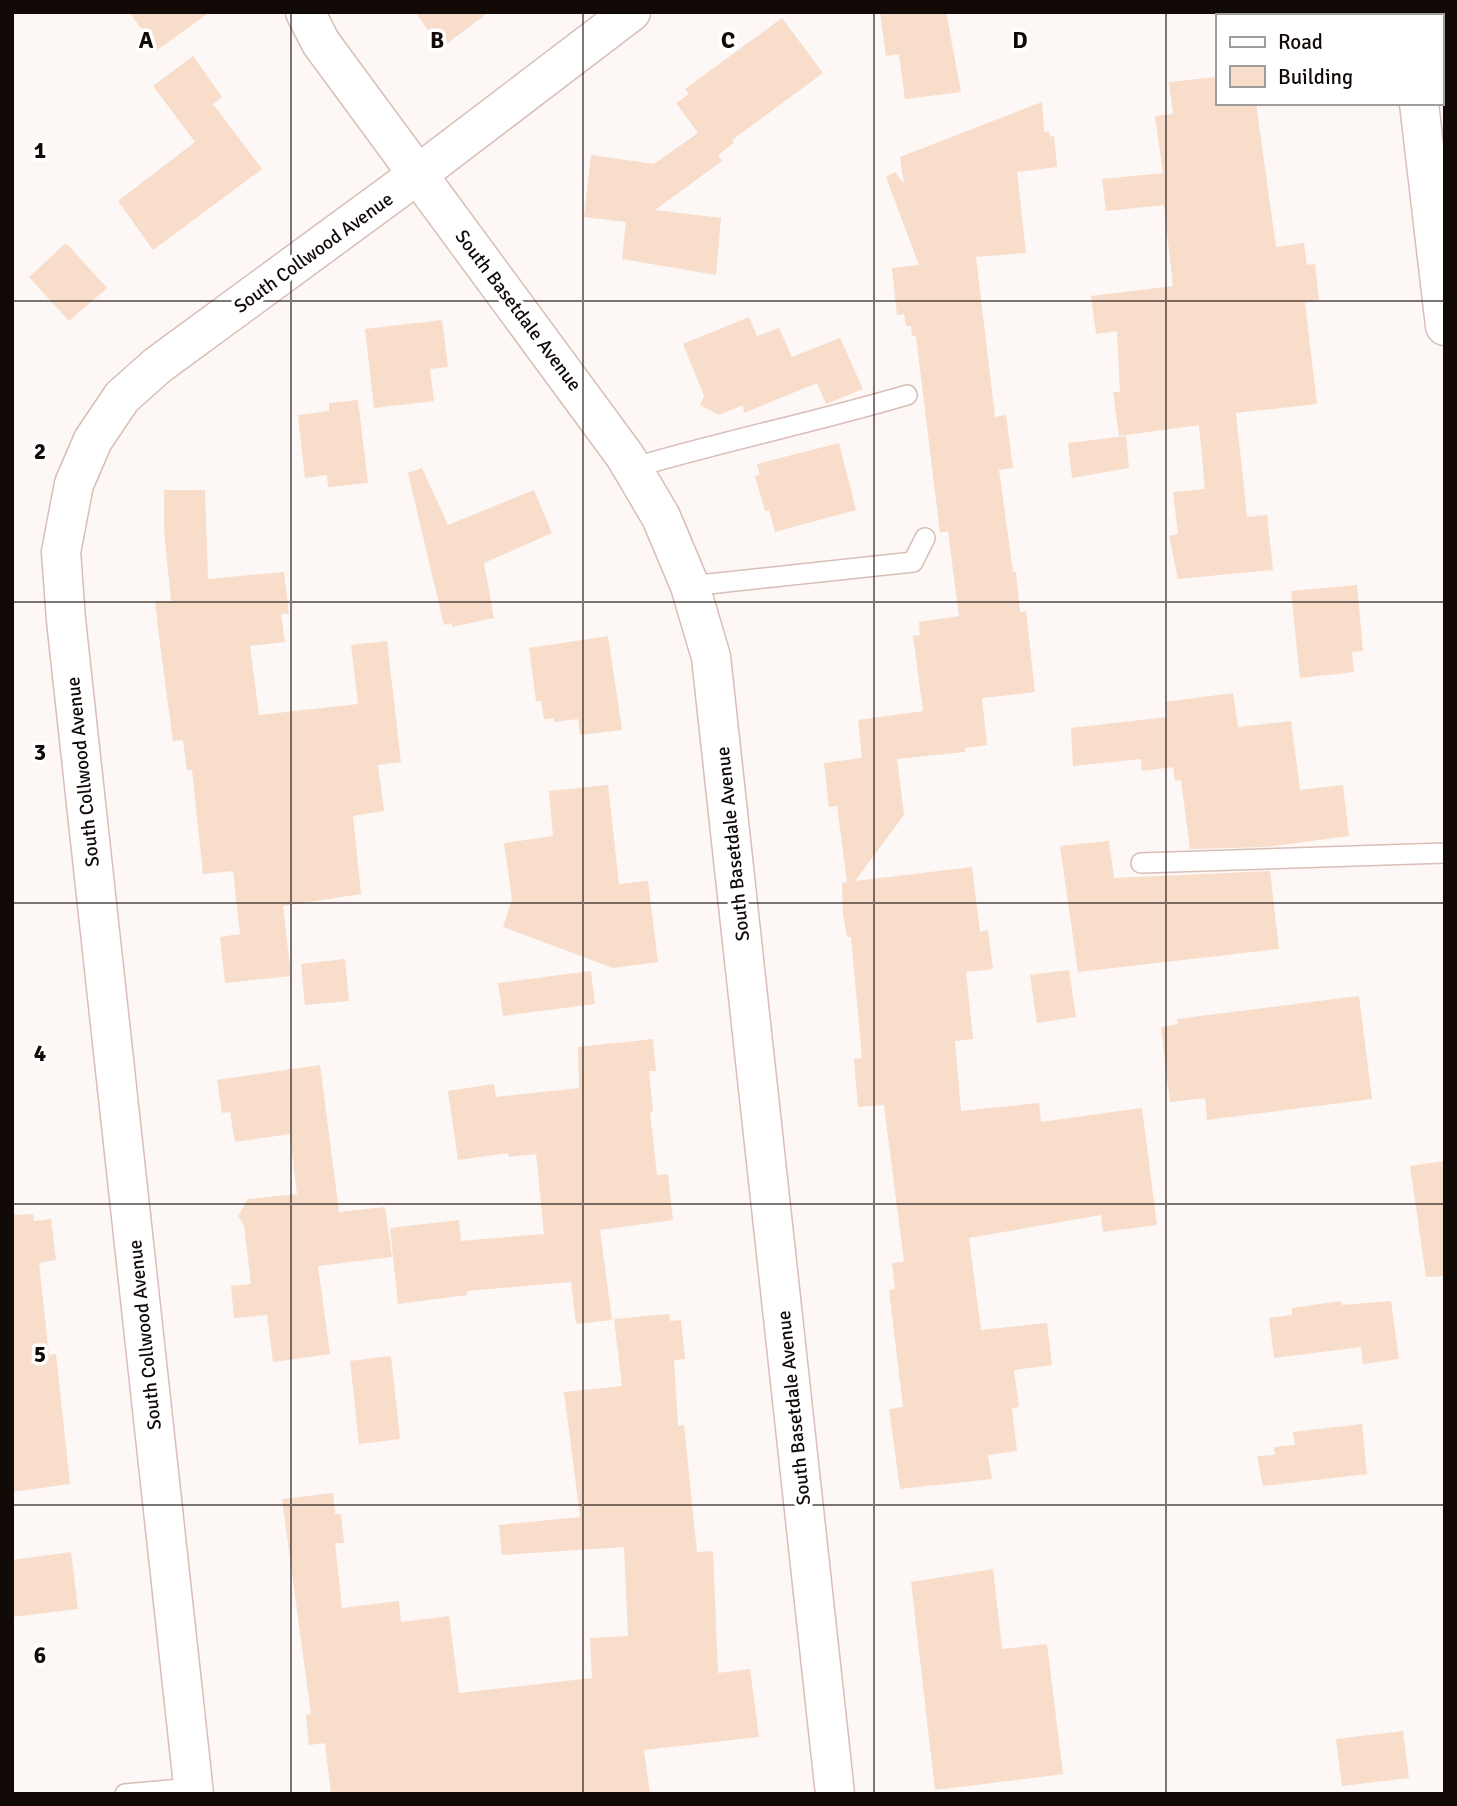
<svg xmlns="http://www.w3.org/2000/svg" width="1457" height="1806" font-family="Signika,sans-serif">
  <style>
    .building { fill: #f7ddca }
    .lines { fill: none; stroke-linecap: round; stroke-linejoin: round }
    .service-casing { stroke: #d8beb6; stroke-width: 22 }
    .minor-casing { stroke: #d8beb6; stroke-width: 41 }
    .service { stroke: #fff; stroke-width: 19 }
    .minor { stroke: #fff; stroke-width: 38 }
    .grid { fill: none; stroke: #120a07; stroke-width: 2; stroke-opacity: 0.55 }
    .labels { text-anchor: middle; stroke-width: 7; stroke-linejoin: round; paint-order: stroke }
    .street-label { font-size: 19px; fill: #120a07; stroke: #fff }
    .grid-label { font-size: 23px; text-anchor: middle; font-weight: bold; fill: #120a07; stroke: #fff; stroke-width: 7; stroke-linejoin: round; paint-order: stroke }
  </style>
  <rect width="100%" height="100%" fill="#fdf7f6"/>
  <g class="building">
    <path d="M129,12H210L157,50Z"/>
    <path d="M415,12H489L441,48Z"/>
    <path d="M880,12H946L961,92L905,99L899,54L886,56Z"/>
    <path d="M782,18L823,73L732,140L734,143L718,155L722,161L655,210L721,218L716,275L622,259L626,222L584,217L591,155L654,164L698,133L676,103L689,94L685,89Z"/>
    <path d="M193,56L222,97L213,104L262,169L153,250L118,201L195,142L153,86Z"/>
    <path d="M1217,77V103H1256L1276,247L1304,243L1307,265L1315,264L1319,299L1305,303L1317,404L1236,413L1247,517L1267,515L1273,570L1178,579L1169,536L1178,534L1173,492L1205,489L1199,425L1119,436L1113,392H1120L1117,331L1096,334L1091,296L1173,286L1164,205L1106,211L1102,179L1163,173L1155,116L1173,114L1169,82Z"/>
    <path d="M1042,102L1044,132L1049,131L1050,137L1054,136L1057,167L1017,172L1026,253L976,257L995,417L1006,415L1013,468L999,470L1013,572H1016L1020,612L1026,611L1035,692L982,698L987,745L965,748V752L897,759L904,815L855,881L972,867L980,932L988,930L993,969L966,972L973,1039L955,1041L961,1111L1039,1103L1041,1122L1142,1108L1157,1225L1103,1232L1101,1215L969,1238L981,1330L1047,1323L1052,1365L1014,1370L1019,1407L1012,1408L1017,1451L988,1455L992,1479L900,1489L889,1409L903,1407L889,1290L895,1289L892,1263L904,1262L884,1105L858,1107L854,1059L862,1058L851,937H847L843,914L842,883L847,882L837,806L829,807L824,763L862,758L858,720L923,711L913,636L920,635L919,622L959,616L948,531L940,533L916,336H912L911,326H906L904,314L897,315L892,268L919,265L886,177L895,172L904,184L900,157Z"/>
    <path d="M66,243L107,288L69,321L29,277Z"/>
    <path d="M749,317L757,336L779,328L792,357L840,338L863,389L826,404L817,383L744,413L743,405L719,415L700,405L704,396L683,344Z"/>
    <path d="M442,320L448,367L430,369L434,401L374,408L365,329Z"/>
    <path d="M358,400L368,483L328,487L327,475L305,478L298,415L329,411V403Z"/>
    <path d="M1126,436L1129,468L1072,478L1068,443Z"/>
    <path d="M839,443L856,510L775,532L769,510L765,511L755,476L760,475L757,464Z"/>
    <path d="M422,468L448,525L534,490L552,533L484,563L494,618L452,627V623L444,625L408,473Z"/>
    <path d="M164,490H205L208,579L284,572L289,614H281L285,642L250,646L259,715L358,704L351,645L387,641L401,762L378,765L384,811L353,816L361,894L283,906L291,976L225,983L220,937L240,934L233,871L203,874L192,770H187L183,740L173,741L161,652L155,602L171,601L164,530Z"/>
    <path d="M1357,585L1363,651L1352,652L1354,672L1300,678L1291,591Z"/>
    <path d="M608,636L622,730L580,735L578,719L554,722V718L544,719L541,701H536L529,648Z"/>
    <path d="M1233,693L1238,727L1291,721L1300,790L1343,785L1349,836L1267,847L1190,849L1181,780L1175,781L1173,767L1142,771L1141,759L1073,766L1071,728L1167,717L1165,702Z"/>
    <path d="M608,785L619,884L648,881L658,962L613,968L503,927L512,899L504,843L553,836L549,791Z"/>
    <path d="M1109,841L1114,878L1270,871L1279,949L1078,972L1060,846Z"/>
    <path d="M345,959L349,1001L305,1005L301,964Z"/>
    <path d="M1069,970L1076,1017L1037,1023L1030,975Z"/>
    <path d="M591,971L595,1004L503,1016L498,983Z"/>
    <path d="M1359,996L1372,1099L1207,1120L1205,1098L1170,1102L1161,1027L1178,1024L1177,1019Z"/>
    <path d="M653,1039L656,1071H649L653,1112H650L657,1175L668,1174L673,1220L600,1230L612,1320L576,1324L571,1282L467,1291V1295L398,1304L390,1228L459,1220L461,1241L544,1234L536,1154L509,1157L508,1153L458,1160L448,1091L494,1084L496,1097L579,1088L578,1047Z"/>
    <path d="M320,1065L339,1212L385,1207L392,1257L318,1266L330,1354L273,1362L267,1315L234,1318L231,1286L251,1284L244,1225L238,1216L248,1199L297,1194L290,1134L235,1142L230,1112L222,1113L217,1080Z"/>
    <path d="M1445,1161V1276L1426,1277L1410,1166Z"/>
    <path d="M33,1214L34,1221L51,1219L56,1260L39,1263L49,1355L56,1354L70,1484L12,1492V1215Z"/>
    <path d="M1341,1301L1342,1305L1391,1301L1399,1359L1363,1364L1361,1347L1274,1358L1269,1318L1292,1315V1308Z"/>
    <path d="M669,1314L670,1321L681,1320L685,1359L674,1360L678,1426L684,1425L697,1552L713,1551L718,1673L750,1669L759,1737L644,1750L650,1794H331L325,1743L309,1745L306,1715L311,1714L282,1499L333,1493L335,1514H341L344,1543H335L342,1608L399,1601L401,1622L449,1616L459,1693L592,1678L590,1638L628,1636L624,1547L502,1555L499,1525L580,1517L564,1392L622,1386L614,1319Z"/>
    <path d="M391,1356L400,1439L359,1444L350,1361Z"/>
    <path d="M1362,1424L1367,1474L1263,1486L1257,1456L1275,1455L1274,1447L1295,1445L1293,1432Z"/>
    <path d="M71,1552L78,1609L12,1617V1560Z"/>
    <path d="M993,1569L1002,1649L1047,1644L1063,1774L935,1790L911,1582Z"/>
    <path d="M1403,1731L1409,1778L1342,1786L1336,1739Z"/>
  </g>
  <g class="lines">
    <g class="service-casing">
      <g id="service">
        <path d="M632,468C723,441 816,422 907,395"/>
        <path d="M690,586L913,562L925,538"/>
        <path d="M1141,863L1445,853"/>
        <path d="M125,1794L193,1788"/>
      </g>
    </g>
    <g class="minor-casing">
      <g id="minor">
        <path d="M305,12L321,43L625,456L661,517L690,586L711,657L835,1794"/>
        <path d="M1409,12V16"/>
        <path d="M1419,103L1445,326"/>
        <path d="M194,1794L66,620L61,552L74,484L93,440L122,397L158,365L417,175L631,12"/>
      </g>
    </g>
    <use href="#service" class="service"/>
    <use href="#minor" class="minor"/>
  </g>
  <path class="grid" d="M291,12V1794M583,12V1794M874,12V1794M1166,12V1794M12,301H1445M12,602H1445M12,903H1445M12,1204H1445M12,1505H1445"/>
  <g class="labels">
    <g class="street-label">
      <text transform="translate(313 252) rotate(-36)" y="7">South Collwood Avenue</text>
      <text transform="translate(519 310) rotate(53)" y="7">South Basetdale Avenue</text>
      <text transform="translate(82 772) rotate(-96)" y="7">South Collwood Avenue</text>
      <text transform="translate(732 844) rotate(-96)" y="7">South Basetdale Avenue</text>
      <text transform="translate(144 1335) rotate(-96)" y="7">South Collwood Avenue</text>
      <text transform="translate(793 1408) rotate(-96)" y="7">South Basetdale Avenue</text>
    </g>
  </g>
  <g class="grid-label">
    <text x="146" y="48">A</text>
    <text x="437" y="48">B</text>
    <text x="728" y="48">C</text>
    <text x="1020" y="48">D</text>
    <text x="40" y="158">1</text>
    <text x="40" y="459">2</text>
    <text x="40" y="760">3</text>
    <text x="40" y="1061">4</text>
    <text x="40" y="1362">5</text>
    <text x="40" y="1663">6</text>
  </g>
  <rect width="1457" height="1806" fill="none" stroke="#120a07" stroke-width="28"/>
  <rect x="1216" y="14" width="228" height="91" fill="#ffffff" stroke="#a09d9c" stroke-width="2"/>
  <rect x="1230" y="37" width="35" height="10" fill="#ffffff" stroke="#a09d9c" stroke-width="2"/>
  <text x="1278" y="49" font-size="21" fill="#120a07">Road</text>
  <rect x="1230" y="66" width="35" height="21" fill="#f7ddca" stroke="#a09d9c" stroke-width="2"/>
  <text x="1278" y="84" font-size="21" fill="#120a07">Building</text>
</svg>
